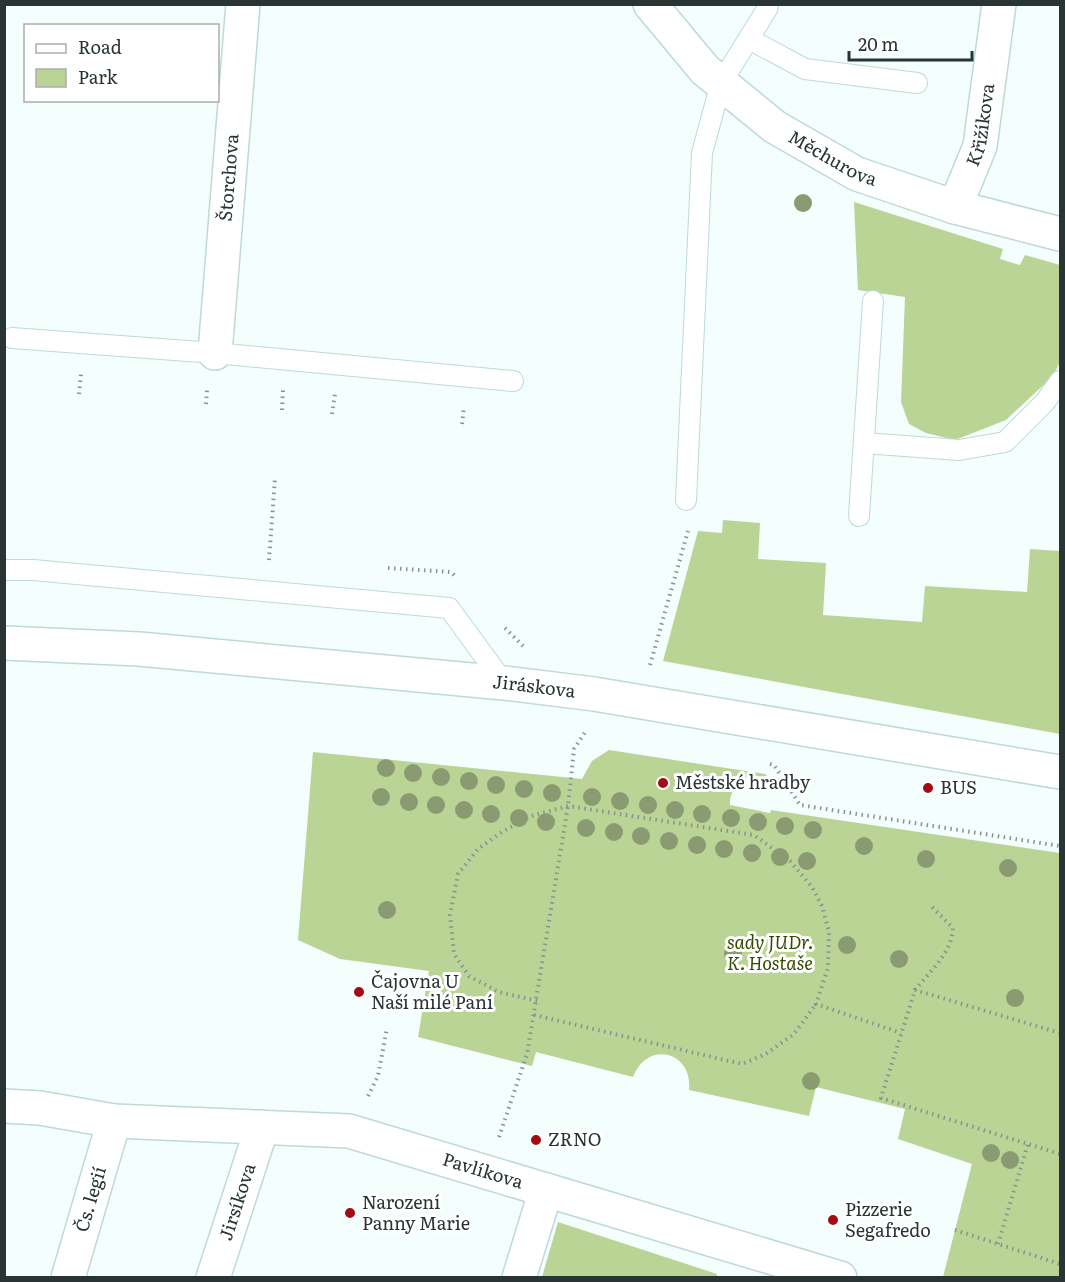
<svg xmlns="http://www.w3.org/2000/svg" width="1065" height="1282" font-family="Literata,serif">
  <style>
    .green { fill: #bad496 }
    .lines { fill: none; stroke-linecap: round; stroke-linejoin: round }
    .service-casing { stroke: #bddad8; stroke-width: 22 }
    .minor-casing { stroke: #bddad8; stroke-width: 36 }
    .secondary-casing { stroke: #bddad8; stroke-width: 36 }
    .path { stroke: #879291; stroke-width: 4; stroke-dasharray: 1.5 4.5; stroke-linecap: butt }
    .service { stroke: #fff; stroke-width: 20 }
    .minor { stroke: #fff; stroke-width: 33 }
    .secondary { stroke: #fff; stroke-width: 33 }
    .tree { fill: #8a9b72 }
    .poi-dot { fill: #a40c15; stroke: #fff; stroke-width: 2 }
    .labels { text-anchor: middle; stroke-width: 6; stroke-linejoin: round; paint-order: stroke }
    .street-label { font-size: 18px; fill: #293434; stroke: #fff }
    .poi-label { font-size: 18px; fill: #293434; stroke: #fff; text-anchor: start }
    .park-label { font-size: 18px; font-style: italic; fill: #344a00; stroke: #fff }
  </style>
  <rect width="100%" height="100%" fill="#f3fefd"/>
  <g class="green">
    <path d="M854,202L1003,249L1000,259L1020,265L1025,255L1060,265V362L1053,376L1006,420L955,440L926,433L909,424L901,402L905,297L858,290Z"/>
    <path d="M723,520L760,523L758,559L826,563L823,615L922,622L925,586L1027,592L1030,549L1060,551V734L663,661L698,531L722,533Z"/>
    <path d="M609,750L765,774L772,780L773,789C759,762 729,780 730,805L770,813L771,810L1060,853V1277H943L972,1164L898,1139L905,1109L816,1087L809,1116L689,1090C693,1051 647,1040 633,1077L536,1052L532,1066L418,1037L429,971L340,959L298,940L313,752L582,779L592,761Z"/>
    <path d="M558,1222L717,1274V1277H542Z"/>
  </g>
  <g class="lines">
    <g class="service-casing">
      <g id="service">
        <path d="M749,39L805,69L917,83"/>
        <path d="M12,338L215,353L513,381"/>
        <path d="M864,443L959,450L1005,442L1045,402L1060,381"/>
        <path d="M686,500L702,153L721,83L767,9L768,4"/>
        <path d="M859,516L873,301"/>
        <path d="M4,570H33L449,608L504,683"/>
      </g>
    </g>
    <g class="minor-casing">
      <g id="minor">
        <path id="s1" d="M650,4L705,70L775,127L857,174L955,207L1060,234"/>
        <path id="s2" d="M955,207L980,146L999,4"/>
        <path id="s3" d="M215,353L243,4"/>
        <path id="s4" d="M4,1106L40,1108L114,1121L349,1131L840,1278"/>
        <path id="s5" d="M68,1278L114,1121"/>
        <path id="s6" d="M213,1278L262,1127"/>
        <path d="M519,1278L546,1190"/>
      </g>
    </g>
    <g class="secondary-casing">
      <g id="secondary">
        <path id="s7" d="M4,643L139,649L504,683L594,694L1060,772"/>
      </g>
    </g>
    <g class="path">
      <path d="M79,394L81,374"/>
      <path d="M206,404L207,390"/>
      <path d="M282,410L283,390"/>
      <path d="M332,414L335,394"/>
      <path d="M462,424L464,407"/>
      <path d="M269,560L275,479"/>
      <path d="M388,568L451,572L456,577"/>
      <path d="M505,628L523,646"/>
      <path d="M650,665L688,531"/>
      <path d="M770,764L774,765L800,805L1060,846"/>
      <path d="M915,990C930,971 952,953 953,928L930,905"/>
      <path d="M537,1001L499,992L469,976L454,954L450,915L458,874L478,849L502,832L531,816L568,806L754,835L790,861L812,887L822,906L829,932L828,968L816,1004L901,1033"/>
      <path d="M534,1015L742,1064L766,1054L794,1034L816,1004"/>
      <path d="M1060,1033L915,990L881,1098L1060,1154"/>
      <path d="M368,1096L378,1076L387,1028"/>
      <path d="M499,1137L527,1054L568,806L574,749L586,731"/>
      <path d="M955,1230L1060,1264"/>
      <path d="M998,1244L1028,1144"/>
    </g>
    <use href="#service" class="service"/>
    <use href="#minor" class="minor"/>
    <use href="#secondary" class="secondary"/>
  </g>
  <g class="tree">
    <circle cx="803" cy="203" r="9"/>
    <circle cx="386" cy="768" r="9"/>
    <circle cx="413" cy="773" r="9"/>
    <circle cx="441" cy="777" r="9"/>
    <circle cx="469" cy="781" r="9"/>
    <circle cx="496" cy="785" r="9"/>
    <circle cx="524" cy="789" r="9"/>
    <circle cx="552" cy="793" r="9"/>
    <circle cx="381" cy="797" r="9"/>
    <circle cx="592" cy="797" r="9"/>
    <circle cx="620" cy="801" r="9"/>
    <circle cx="409" cy="802" r="9"/>
    <circle cx="436" cy="805" r="9"/>
    <circle cx="648" cy="805" r="9"/>
    <circle cx="464" cy="810" r="9"/>
    <circle cx="675" cy="810" r="9"/>
    <circle cx="491" cy="814" r="9"/>
    <circle cx="702" cy="814" r="9"/>
    <circle cx="519" cy="818" r="9"/>
    <circle cx="731" cy="818" r="9"/>
    <circle cx="546" cy="822" r="9"/>
    <circle cx="758" cy="822" r="9"/>
    <circle cx="785" cy="826" r="9"/>
    <circle cx="586" cy="828" r="9"/>
    <circle cx="813" cy="830" r="9"/>
    <circle cx="614" cy="832" r="9"/>
    <circle cx="641" cy="836" r="9"/>
    <circle cx="669" cy="841" r="9"/>
    <circle cx="697" cy="845" r="9"/>
    <circle cx="864" cy="846" r="9"/>
    <circle cx="724" cy="849" r="9"/>
    <circle cx="752" cy="853" r="9"/>
    <circle cx="780" cy="857" r="9"/>
    <circle cx="926" cy="859" r="9"/>
    <circle cx="807" cy="861" r="9"/>
    <circle cx="1008" cy="868" r="9"/>
    <circle cx="387" cy="910" r="9"/>
    <circle cx="847" cy="945" r="9"/>
    <circle cx="733" cy="954" r="9"/>
    <circle cx="899" cy="959" r="9"/>
    <circle cx="1015" cy="998" r="9"/>
    <circle cx="811" cy="1081" r="9"/>
    <circle cx="991" cy="1153" r="9"/>
    <circle cx="1010" cy="1160" r="9"/>
  </g>
  <g class="poi-dot">
    <circle cx="663" cy="783" r="6"/>
    <circle cx="928" cy="788" r="6"/>
    <circle cx="359" cy="992" r="6"/>
    <circle cx="536" cy="1140" r="6"/>
    <circle cx="350" cy="1213" r="6"/>
    <circle cx="833" cy="1220" r="6"/>
  </g>
  <g class="labels">
    <g class="street-label">
      <text dy="6" stroke="none"><textPath href="#s2" startOffset="87">Křižíkova</textPath></text>
      <text dy="6" stroke="none"><textPath href="#s1" startOffset="242">Měchurova</textPath></text>
      <text dy="6" stroke="none"><textPath href="#s3" startOffset="176">Štorchova</textPath></text>
      <text dy="6" stroke="none"><textPath href="#s7" startOffset="532">Jiráskova</textPath></text>
      <text dy="6" stroke="none"><textPath href="#s4" startOffset="486">Pavlíkova</textPath></text>
      <text dy="6" stroke="none"><textPath href="#s5" startOffset="82">Čs. legií</textPath></text>
      <text dy="6" stroke="none"><textPath href="#s6" startOffset="80">Jirsíkova</textPath></text>
    </g>
    <g class="poi-label">
      <text x="675" y="789">Městské hradby</text>
      <text x="940" y="794">BUS</text>
      <text x="371" y="988">Čajovna U<tspan x="371" dy="21">Naší milé Paní</tspan></text>
      <text x="548" y="1146">ZRNO</text>
      <text x="362" y="1209">Narození<tspan x="362" dy="21">Panny Marie</tspan></text>
      <text x="845" y="1216">Pizzerie<tspan x="845" dy="21">Segafredo</tspan></text>
    </g>
    <g class="park-label">
      <text x="770" y="949">sady JUDr.<tspan x="770" dy="21">K. Hostaše</tspan></text>
    </g>
  </g>
  <rect width="1065" height="1282" fill="none" stroke="#293434" stroke-width="12"/>
  <rect x="24" y="24" width="195" height="78" fill="#ffffff" stroke="#a9aeae" stroke-width="1.5"/>
  <rect x="36" y="44" width="30" height="9" fill="#ffffff" stroke="#a9aeae" stroke-width="1.5"/>
  <text x="78" y="54" font-size="18" fill="#293434">Road</text>
  <rect x="36" y="69" width="30" height="18" fill="#bad496" stroke="#a9aeae" stroke-width="1.5"/>
  <text x="78" y="84" font-size="18" fill="#293434">Park</text>
  <path d="M849 51v9h123v-9" fill="none" stroke="#293434" stroke-width="3"/>
  <text x="858" y="51" font-size="18" fill="#293434" stroke="#ffffff" stroke-width="4.5" paint-order="stroke">20 m</text>
</svg>
